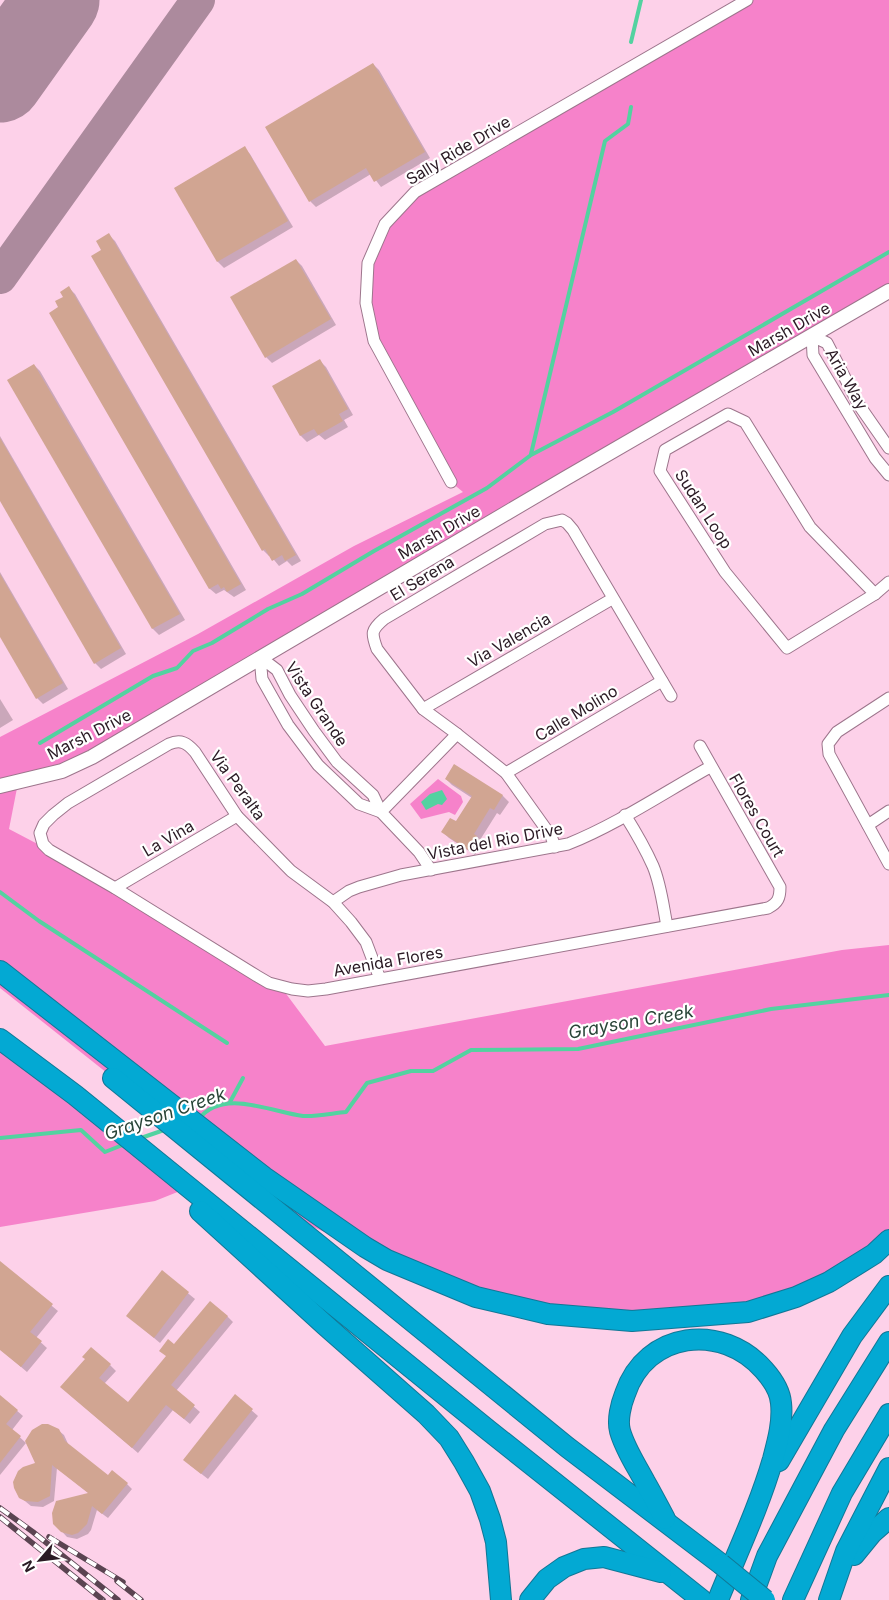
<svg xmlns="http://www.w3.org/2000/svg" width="889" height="1600" font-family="Inter,sans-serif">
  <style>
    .green { fill: #f682ca }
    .water { fill: #53d2a0 }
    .shadow { fill: #0003 }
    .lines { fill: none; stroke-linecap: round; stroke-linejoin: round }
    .stream { stroke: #53d2a0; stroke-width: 4 }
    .taxiway { stroke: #ac8a9d; stroke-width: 34 }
    .runway { stroke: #ac8a9d; stroke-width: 85 }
    .building { fill: #d1a592 }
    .minor-casing { stroke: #9d758c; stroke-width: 13 }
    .tertiary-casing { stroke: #9d758c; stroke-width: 16 }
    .motorway-casing { stroke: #117796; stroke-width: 22 }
    .minor { stroke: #fff; stroke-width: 11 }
    .tertiary { stroke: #fff; stroke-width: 14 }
    .motorway { stroke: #03a9d3; stroke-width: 20 }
    .rail-casing { stroke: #5a4451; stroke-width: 5.5 }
    .rail { stroke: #fff; stroke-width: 4; stroke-dasharray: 11; stroke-linecap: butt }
    .motorway-bridge-casing { stroke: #117796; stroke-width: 22; stroke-linecap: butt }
    .motorway-bridge { stroke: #03a9d3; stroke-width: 20 }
    .labels { text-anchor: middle; stroke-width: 4.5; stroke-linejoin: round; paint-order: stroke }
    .street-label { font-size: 16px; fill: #2a1a24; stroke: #fff }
    .water-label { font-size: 18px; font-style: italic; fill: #294538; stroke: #fff }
  </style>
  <rect width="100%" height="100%" fill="#fdd1e9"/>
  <g class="green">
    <path d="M747,0H889V289L92,756L18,783L9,829L49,850L281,987L325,1046L842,950L889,945V1240L796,1297L632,1321L440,1283L286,1215L0,988V737L198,634L354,546L463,492L451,482L374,341L368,263L385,224L415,192Z"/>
    <path d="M438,779L461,796L463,802L455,815L449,812L421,819L410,804Z"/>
    <path d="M0,1037L190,1187L155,1201L0,1227Z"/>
  </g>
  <path class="water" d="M442,790L447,799L442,805L438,804L426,810L421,802L430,794Z"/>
  <g class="shadow">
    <path d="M373,64L379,70L430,158L381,187L371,174L316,207L310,201Z"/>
    <path d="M244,148L250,154L293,227L224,268L218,262L175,188Z"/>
    <path d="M109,235L115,241L301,561L292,566L287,561L279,566L270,555L269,556L263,550L103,250Z"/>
    <path d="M296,260L302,266L336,325L272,363L266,357Z"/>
    <path d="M69,288L75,294L246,590L234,597L224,590L216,594L210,589L60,308Z"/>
    <path d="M320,361L326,367L353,415L344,420L348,427L325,440L319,435L307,442L301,436L274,386Z"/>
    <path d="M34,365L40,371L185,620L159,635L153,629L9,380Z"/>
    <path d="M0,436L126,654L101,669L95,663L0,499Z"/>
    <path d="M0,572L68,689L43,704L37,698L0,635Z"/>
    <path d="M0,699L13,720L0,728Z"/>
    <path d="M455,766L503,796L509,802L500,815L497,813L480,840L482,843L475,855L449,838L443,832L456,823L472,798L452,785L446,779Z"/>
    <path d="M0,1263L58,1311L36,1338L47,1348L27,1372L0,1349Z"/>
    <path d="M162,1272L195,1299L160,1343L128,1316Z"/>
    <path d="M227,1316L233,1322L176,1391L200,1412L190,1424L173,1410L138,1453L68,1393L110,1365L116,1371L104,1384L128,1404L175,1346Z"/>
    <path d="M0,1396L23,1416L12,1430L26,1443L0,1475Z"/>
    <path d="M235,1396L258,1416L208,1479L190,1465Z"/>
    <path d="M58,1430L64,1435L69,1446L108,1477L127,1484L132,1489L108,1518L97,1510L91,1530L88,1534L77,1539L67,1537L55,1524L90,1494L57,1468L54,1501L43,1507L31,1506L20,1497L37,1464Z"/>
  </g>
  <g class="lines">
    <g class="stream">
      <path d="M631,42L641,0"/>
      <path d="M531,454L605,141L628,124L631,107"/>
      <path d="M40,743L153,676L177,668L193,651L212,643L268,609L302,594L374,551L487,488L531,455L613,412L889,252"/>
      <path d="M0,892L39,921L227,1043"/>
      <path d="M230,1102L243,1078"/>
      <path d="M199,1119C223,1088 271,1112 303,1116C315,1117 334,1113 346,1112L367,1083L411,1071H433L471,1050L578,1049L771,1009L889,995"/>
      <path d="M0,1138L81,1130L105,1152L125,1144"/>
      <path d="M138,1139L167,1129"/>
    </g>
    <path class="taxiway" d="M0,277L198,0"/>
    <path class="runway" d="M0,80L57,0"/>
  </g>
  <g class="building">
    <path d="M373,63L425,152L374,182L366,168L309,202L265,127Z"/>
    <path d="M245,146L288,221L217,262L174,188Z"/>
    <path d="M109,233L296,555L285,561L282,555L272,561L265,549L262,551L91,256L101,250L96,241Z"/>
    <path d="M296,259L331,319L265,358L230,297Z"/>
    <path d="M69,286L241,584L227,592L224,587L221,589L218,584L209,589L49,313L58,307L55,301L63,297L60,292Z"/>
    <path d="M320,359L348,409L339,414L343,421L318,435L314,429L300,436L272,386Z"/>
    <path d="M34,364L180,614L152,629L7,380Z"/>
    <path d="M0,438L121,648L94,664L0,501Z"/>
    <path d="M0,574L63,683L36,699L0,637Z"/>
    <path d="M454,764L503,795L494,810L490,808L474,834L477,836L468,850L441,832L450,818L456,821L472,796L445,779Z"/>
    <path d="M0,1261L53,1304L30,1332L42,1341L21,1367L0,1350Z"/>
    <path d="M162,1270L189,1292L154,1338L126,1316Z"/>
    <path d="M210,1301L228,1316L171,1385L195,1405L184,1419L166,1405L132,1448L60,1387L85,1359L82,1357L91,1347L111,1364L99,1378L128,1402L166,1356L159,1351L168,1339L174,1344Z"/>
    <path d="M235,1394L253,1409L201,1474L183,1460Z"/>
    <path d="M0,1395L18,1410L6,1424L21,1436L0,1463Z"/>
    <path d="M42,1424H48L59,1429L65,1441L108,1475L112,1470L128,1483L102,1514L92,1506L87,1524L78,1533L72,1535L61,1532L53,1524L52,1513L56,1501L88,1493L52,1465L50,1496L38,1502L25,1501L19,1498L14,1488L13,1482L18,1471L23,1467L35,1463L25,1441L32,1430Z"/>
  </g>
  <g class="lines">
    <g class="minor-casing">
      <g id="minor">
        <path d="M728,414L745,422L810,527L875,594L787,648L725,572L660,471L665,450Z"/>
        <path d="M889,448L859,405L827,343L812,336L813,355L875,458L889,475"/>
        <path d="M451,482L374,341L366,303L368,263L385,224L415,192L747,0"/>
        <path d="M875,594L889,582"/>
        <path d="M260,657L277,670L290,695L314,731L337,762L373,795L381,812L359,804L318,765L288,725L262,679Z"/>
        <path d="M889,698L837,732L828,744L829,754L889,864"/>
        <path d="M423,709L612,599"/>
        <path d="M506,773L662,681"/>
        <path d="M625,815C635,831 645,848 653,866C661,885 663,906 667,926"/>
        <path d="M868,825L889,811"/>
        <path d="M555,847L551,836L506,773L457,734L423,709L377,649C371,633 371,630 384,619L545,524L562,520L567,523L573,530L671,696"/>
        <path d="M431,870L419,852L381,812L457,734"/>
        <path d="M115,888L237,816"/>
        <path d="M333,902L349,891L359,887L401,875L568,844C616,825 665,792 710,767"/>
        <path d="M380,979L366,942L351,922L333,902L291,871L237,816L195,752C187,743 181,739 169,744L68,803L53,815L44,824L40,833L43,844L49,850L115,888L257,976L269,983L292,989L308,991L326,989L768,908C778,903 780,898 780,887L700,746"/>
      </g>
    </g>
    <g class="tertiary-casing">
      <path id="tertiary" d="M0,786L62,771L92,757L566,478L889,291"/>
    </g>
    <g class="motorway-casing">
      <g id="motorway">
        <path d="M0,971L264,1177L365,1247L387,1260L476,1297L548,1314L632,1321L748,1312L796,1297L829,1282L874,1254L889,1240"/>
        <path d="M0,1039L75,1095L488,1430L702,1600"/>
        <path d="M113,1078L567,1447L721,1564"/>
        <path d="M200,1211L325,1325L426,1414L449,1438L464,1462L480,1491L490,1519L496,1542L501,1600"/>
        <path d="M779,1461L852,1336L889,1286"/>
        <path d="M665,1519C658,1506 652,1494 645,1482C636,1465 625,1449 620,1431C617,1420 621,1404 625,1394C646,1331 722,1322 764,1370C772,1379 780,1391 781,1403C783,1422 778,1440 773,1459C759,1507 737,1553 718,1600"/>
        <path d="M854,1555L872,1533L889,1518"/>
        <path d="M530,1600L547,1579L564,1567L584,1559L604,1557L661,1572"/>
        <path d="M751,1600L767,1556L834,1430L889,1342"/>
        <path d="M793,1600L842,1493L889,1414"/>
        <path d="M829,1600L846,1551L889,1468"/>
      </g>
    </g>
    <use href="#minor" class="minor"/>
    <use href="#tertiary" class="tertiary"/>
    <use href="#motorway" class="motorway"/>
    <g class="rail-casing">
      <g id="rail">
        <path d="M0,1508L33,1532L118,1600"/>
        <path d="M0,1517L103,1600"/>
        <path d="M49,1537L123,1582"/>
        <path d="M117,1581L141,1600"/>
      </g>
    </g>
    <use href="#rail" class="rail"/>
    <g class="motorway-bridge-casing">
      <path id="motorway-bridge" d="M721,1564L765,1600"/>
    </g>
    <use href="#motorway-bridge" class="motorway-bridge"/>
  </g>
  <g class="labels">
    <g class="street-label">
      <text transform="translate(458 150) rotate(-31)" y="6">Sally Ride Drive</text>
      <text transform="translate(789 329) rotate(-30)" y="6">Marsh Drive</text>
      <text transform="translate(847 379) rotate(60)" y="6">Aria Way</text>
      <text transform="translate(704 509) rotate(57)" y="6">Sudan Loop</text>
      <text transform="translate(439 532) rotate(-30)" y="6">Marsh Drive</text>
      <text transform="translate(422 578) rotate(-31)" y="6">El Serena</text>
      <text transform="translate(509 640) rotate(-30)" y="6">Via Valencia</text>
      <text transform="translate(317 704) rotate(56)" y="6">Vista Grande</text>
      <text transform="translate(576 713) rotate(-31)" y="6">Calle Molino</text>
      <text transform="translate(89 734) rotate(-27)" y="6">Marsh Drive</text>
      <text transform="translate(238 785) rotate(54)" y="6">Via Peralta</text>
      <text transform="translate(757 815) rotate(60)" y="6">Flores Court</text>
      <text transform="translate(168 838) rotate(-30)" y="6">La Vina</text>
      <text transform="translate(495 841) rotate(-11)" y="6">Vista del Rio Drive</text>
      <text transform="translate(388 961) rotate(-10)" y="6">Avenida Flores</text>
    </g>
    <g class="water-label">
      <text transform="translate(631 1022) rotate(-10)" y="6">Grayson Creek</text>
      <text transform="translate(165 1114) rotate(-19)" y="6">Grayson Creek</text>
    </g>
  </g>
  <g transform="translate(40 1560) rotate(242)" stroke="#ffffff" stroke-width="4" paint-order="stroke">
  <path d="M0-4L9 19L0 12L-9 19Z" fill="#2a1a24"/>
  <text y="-8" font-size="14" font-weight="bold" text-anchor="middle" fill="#2a1a24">N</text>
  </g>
</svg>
